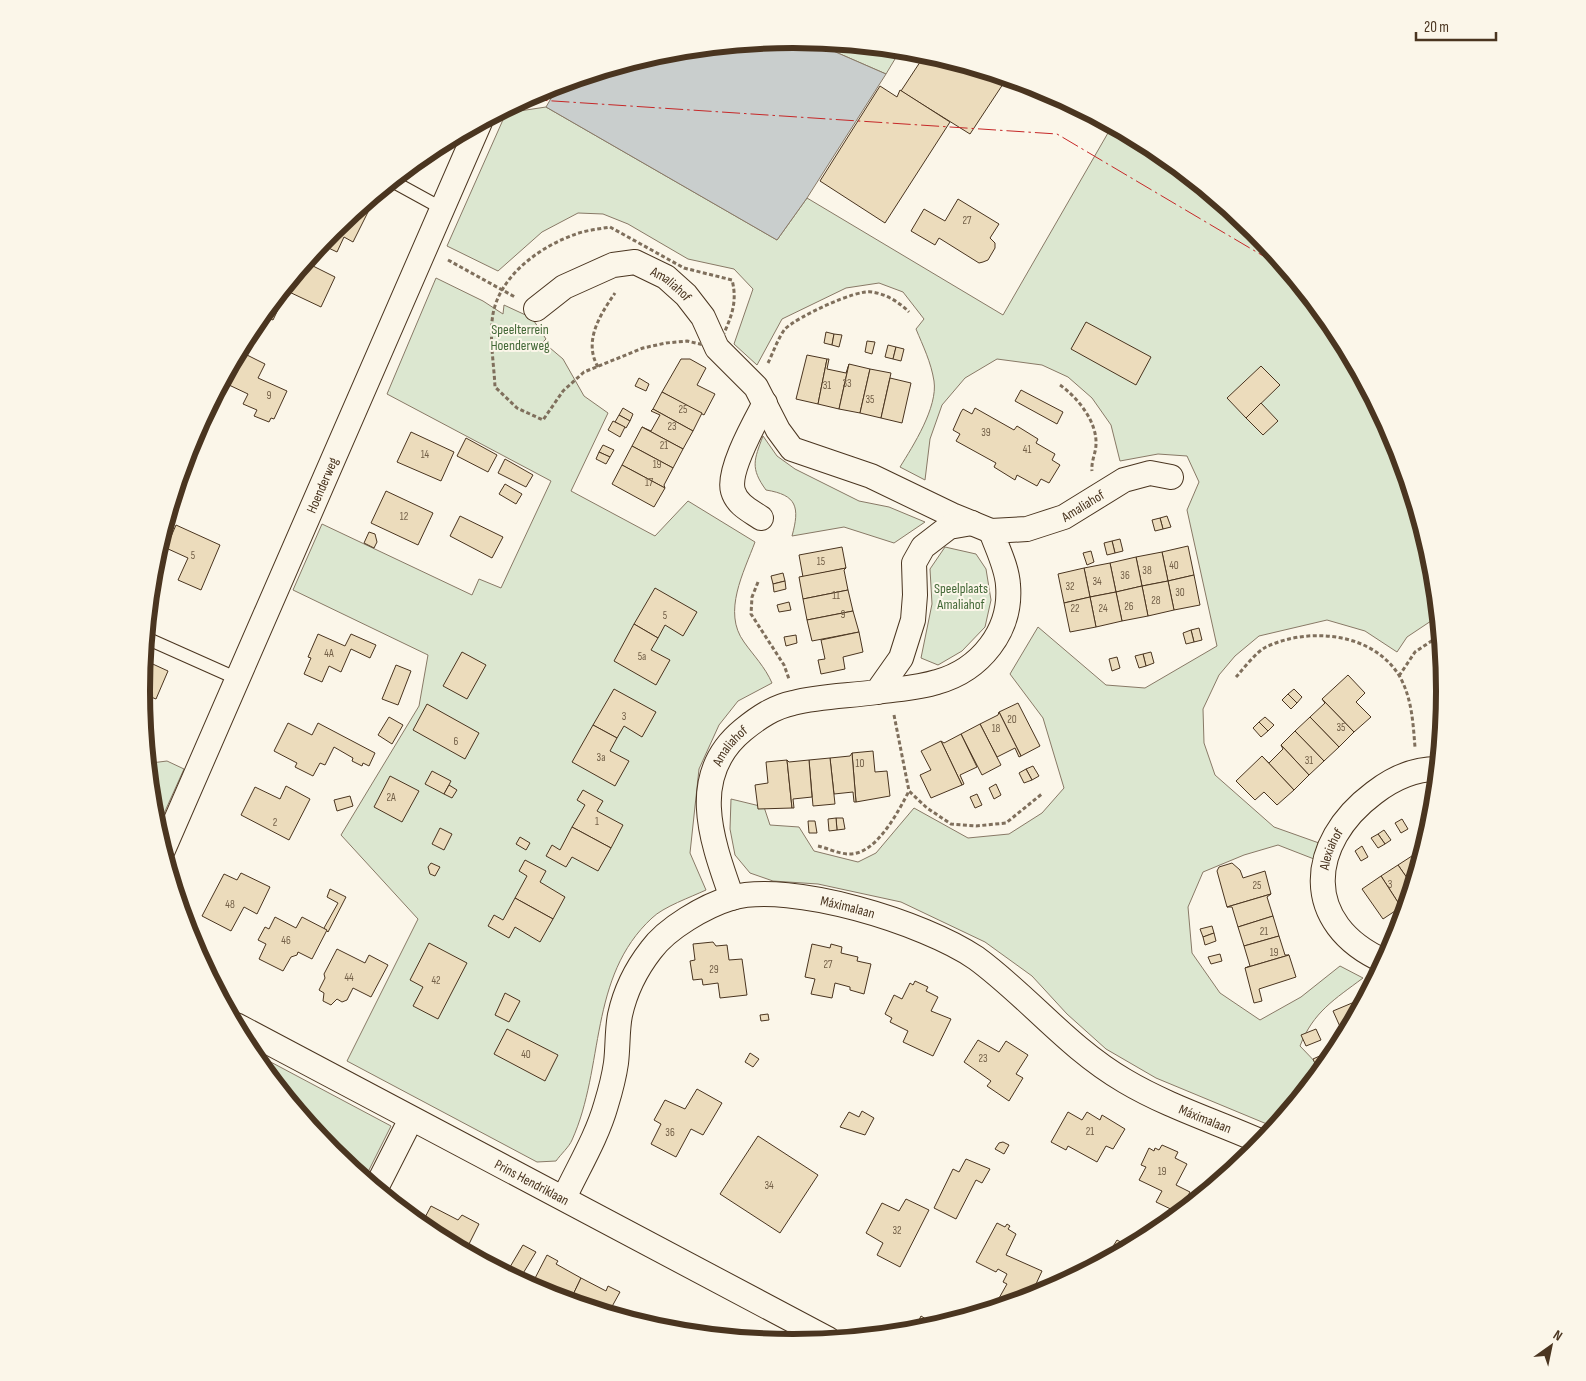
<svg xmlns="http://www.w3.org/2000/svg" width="1586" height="1381" font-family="'Sofia Sans Condensed',sans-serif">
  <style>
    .green { fill: #dce7d0; stroke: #887966 }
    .water { fill: #c9cecd; stroke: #887966 }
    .building { fill: #ecdcbc; stroke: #4a3520 }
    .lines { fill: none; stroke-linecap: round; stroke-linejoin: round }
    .lane-casing { stroke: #4a3520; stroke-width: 14 }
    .street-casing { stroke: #4a3520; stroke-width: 26 }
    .path { stroke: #7f6f5c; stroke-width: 3; stroke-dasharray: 4 2.5; stroke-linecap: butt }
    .lane { stroke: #fbf6e9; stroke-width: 12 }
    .street { stroke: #fbf6e9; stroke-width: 24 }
    .power { stroke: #c62828; stroke-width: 1; stroke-dasharray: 18 4 2.5 4; stroke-linecap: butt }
    .labels { text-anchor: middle; stroke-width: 4; stroke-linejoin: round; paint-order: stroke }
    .number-label { font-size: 11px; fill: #725f47 }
    .street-label { font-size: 14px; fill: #4a3520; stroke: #fbf6e9 }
    .park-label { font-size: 14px; fill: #436837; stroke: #fbf6e9 }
    .rim { fill: none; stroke: #4a3520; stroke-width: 6 }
  </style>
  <rect width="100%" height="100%" fill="#fbf6e9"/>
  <g class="green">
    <path d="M808,40L901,49L886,74Z"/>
    <path d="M546,107L777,240L807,198L1003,315L1112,126L1155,149L1254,230L1335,329L1395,441L1432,564L1437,617L1407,637L1397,652L1365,631L1327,620L1259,636L1235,656L1219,675L1203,709L1204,743L1215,775L1274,827L1319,843L1314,859L1278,845L1244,855L1203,872L1188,907L1192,953L1220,993L1260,1020L1301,997L1340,966L1363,978C1335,999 1313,1012 1300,1046L1322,1069L1274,1127L1156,1078L1106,1049L1067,1014L1032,976L985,942L901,902L818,884L773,881L750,873L735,855L730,829L731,799L764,807L770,825L799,827L814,851L858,862L876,853L914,808L968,838L1009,834L1042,813L1064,788L1043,718L1010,674L1038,627L1106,685L1145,688L1217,646L1187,510L1199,482L1187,456L1158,454L1120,461L1111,425L1092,398L1068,377L1042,365L997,359L965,378L942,405L930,439L925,480L900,467C913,446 938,407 934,381C931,362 923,346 916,329L924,319L903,292L879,283L846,288L782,319L757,365L734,344L753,289L734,269L688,259L628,224L603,214L578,213L542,232L498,271L447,246L506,113Z"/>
    <path d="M436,278L483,301L503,314L504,305L532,318L546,339L543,342L563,359L584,396L608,413L571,491L655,536L688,501L755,542C744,572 722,612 744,642C754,656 765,667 772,683L738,701L719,725L699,769L690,853L706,890C691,897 663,907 652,918C588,977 605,1067 572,1140C569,1147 561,1154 556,1161L537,1162L347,1061L418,919L341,835L419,706L428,655L293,590L322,524L472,595L479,579L501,588L551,481L387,394Z"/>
    <path d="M763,436L777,456L795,469L859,501L889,507L925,522L894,543L844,527L792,536C800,507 797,495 766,490C750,468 754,460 763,436Z"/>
    <path d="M945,547L976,554L986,569L991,600L985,627L962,651L938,665L921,658L932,604L930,569Z"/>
    <path d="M167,761L184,769L157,829L154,817L149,766L151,763Z"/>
    <path d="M250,1051L391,1126L365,1178L332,1151Z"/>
  </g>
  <path class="water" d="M793,39L808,40L886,74L807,198L777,240L546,107L560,83L666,51Z"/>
  <g class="building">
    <path d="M926,53L1007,78L970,134L901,91Z"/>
    <path d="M880,86L897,97L900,90L950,122L885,223L820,181Z"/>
    <path d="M958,199L999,224L990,238L995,243V248L988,260L983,262L979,263L939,238L935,245L911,231L924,209L945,221Z"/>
    <path d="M360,206L369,210L353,242L344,237L337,252L320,244L332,229Z"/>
    <path d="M305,262L335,277L321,307L285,290Z"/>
    <path d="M282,291L286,293L273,320L262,315Z"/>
    <path d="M1086,322L1151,357L1136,385L1071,349Z"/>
    <path d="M826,332L834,334L832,345L824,343Z"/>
    <path d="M834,334L842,335L839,347L832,345Z"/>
    <path d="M867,341L875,342L872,354L865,352Z"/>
    <path d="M888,345L896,347L893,359L885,357Z"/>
    <path d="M896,347L904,349L901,361L893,359Z"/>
    <path d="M243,353L265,364L258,378L287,391L274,419L271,418L269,422L254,416L257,410L243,404L248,394L229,385Z"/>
    <path d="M807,355L827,359L818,404L796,399Z"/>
    <path d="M681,359H690L706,368L697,385L715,394L704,415L662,392Z"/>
    <path d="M827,359H829L827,369L846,373L849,364L839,409L818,404Z"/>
    <path d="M849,364L870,369L860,413L839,409Z"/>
    <path d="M1261,366L1280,385L1246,418L1227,398Z"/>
    <path d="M870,369L891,373L881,418L860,413Z"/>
    <path d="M639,378L649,384L646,391L635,386Z"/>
    <path d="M890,378L911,383L902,423L881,418Z"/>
    <path d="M1021,390L1063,412L1057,424L1015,401Z"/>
    <path d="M662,392L702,413L693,431L653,409Z"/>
    <path d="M1261,403L1278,421L1263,435L1246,418Z"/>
    <path d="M623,408L633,414L630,421L619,415Z"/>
    <path d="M975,408L1014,430L1017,426L1038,439L1036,443L1055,454L1052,460L1060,465L1049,483L1041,479L1037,486L1017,475L1015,480L994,467L996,463L956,441L960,434L953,430L961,412L963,409L972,414Z"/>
    <path d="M653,409L693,431L683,449L642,427L651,431L660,415L651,411Z"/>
    <path d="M619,415L630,421L626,428L615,422Z"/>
    <path d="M613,421L625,427L620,437L608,430Z"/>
    <path d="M642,427L683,449L673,468L632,446Z"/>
    <path d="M411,432L454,452L441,481L397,462Z"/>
    <path d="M466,438L497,455L488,472L457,456Z"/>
    <path d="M603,445L614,450L610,457L599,452Z"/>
    <path d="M632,446L673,468L664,485L665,488L622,465Z"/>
    <path d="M599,452L610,457L606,464L596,459Z"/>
    <path d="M505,459L533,475L526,487L498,473Z"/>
    <path d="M622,465L665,488L654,507L612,484Z"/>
    <path d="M505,484L522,494L516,504L499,494Z"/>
    <path d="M386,491L433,513L418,545L371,523Z"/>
    <path d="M460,516L503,537L492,558L450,536Z"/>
    <path d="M1167,516L1171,527L1163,529L1160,518Z"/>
    <path d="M1160,518L1163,529L1155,531L1152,520Z"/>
    <path d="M176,525L220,545L201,590L178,580L188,558L166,548Z"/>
    <path d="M369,532L375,534L377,542L374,548L364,543Z"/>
    <path d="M1120,539L1123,551L1115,553L1112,541Z"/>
    <path d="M1112,541L1115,553L1107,555L1104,543Z"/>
    <path d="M1188,546L1194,575L1168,581L1162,552Z"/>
    <path d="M842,547L846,568L803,577L799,555Z"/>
    <path d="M1091,551L1094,562L1087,565L1083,553Z"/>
    <path d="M1162,552L1168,581L1142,586L1136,557Z"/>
    <path d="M1136,557L1142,586L1116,592L1110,563Z"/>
    <path d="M1110,563L1116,592L1090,597L1084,568Z"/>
    <path d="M846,568L844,570L848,590L803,599L799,577Z"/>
    <path d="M1084,568L1090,597L1064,603L1058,574Z"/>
    <path d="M783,573L785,581L773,584L771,576Z"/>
    <path d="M1194,575L1200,605L1174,610L1168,581Z"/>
    <path d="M785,581L786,589L774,592L773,584Z"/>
    <path d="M1168,581L1174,610L1148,616L1142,586Z"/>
    <path d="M1142,586L1148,616L1122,621L1116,592Z"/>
    <path d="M655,588L697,612L683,636L665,625L658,638L634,624Z"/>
    <path d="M848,590L853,611L807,620L803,599Z"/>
    <path d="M1116,592L1122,621L1096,627L1090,597Z"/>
    <path d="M1090,597L1096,627L1070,632L1064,603Z"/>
    <path d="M789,602L791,610L779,612L777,605Z"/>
    <path d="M853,611L859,632L812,641L807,620Z"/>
    <path d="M634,624L658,638L651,650L670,660L656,685L614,661Z"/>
    <path d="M1199,628L1202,640L1194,642L1191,630Z"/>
    <path d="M1191,630L1194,642L1186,644L1183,633Z"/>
    <path d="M859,632L863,652L843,657L845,669L821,674L818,660L825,659L821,640Z"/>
    <path d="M318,634L345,646L351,634L376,645L370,658L351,649L341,672L329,666L322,682L304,674L311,658L308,657Z"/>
    <path d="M796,635L797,643L786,646L784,637Z"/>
    <path d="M462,652L486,665L467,699L443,686Z"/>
    <path d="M1151,652L1154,663L1146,666L1143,654Z"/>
    <path d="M1143,654L1146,666L1139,668L1135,656Z"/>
    <path d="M1117,657L1120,668L1112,671L1109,659Z"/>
    <path d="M144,660L168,671L156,699L141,693Z"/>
    <path d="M396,665L411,671L398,705L382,699Z"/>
    <path d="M1348,675L1365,693L1356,702L1371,717L1354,732L1322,699Z"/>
    <path d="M614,689L656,712L642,737L624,726L617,738L593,725Z"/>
    <path d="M1294,689L1302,697L1297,703L1288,694Z"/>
    <path d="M1288,694L1297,703L1291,709L1282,700Z"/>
    <path d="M1322,699L1354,732L1339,747L1310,717L1325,703Z"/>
    <path d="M1018,703L1040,746L1021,756L999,712Z"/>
    <path d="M427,704L479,733L465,759L413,730Z"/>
    <path d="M999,712L1021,756L1019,757L1015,748L997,757L980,724L998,715Z"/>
    <path d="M389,717L403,725L392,744L378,735Z"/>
    <path d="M1265,717L1274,725L1268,731L1259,722Z"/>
    <path d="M1310,717L1339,747L1324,761L1295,731Z"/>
    <path d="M144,721L152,724L146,736Z"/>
    <path d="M1259,722L1268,731L1261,737L1253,728Z"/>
    <path d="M288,723L312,735L318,723L375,753L369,766L363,763L362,766L352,761L353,758L334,747L325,765L320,763L313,776L295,767L297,763L274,751Z"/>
    <path d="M980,724L1001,765L982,775L961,734Z"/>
    <path d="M593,725L617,738L610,751L629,761L615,786L572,762Z"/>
    <path d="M1295,731L1324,761L1309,775L1281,745Z"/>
    <path d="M961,734L977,767L960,775L964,784L962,785L941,741L944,743Z"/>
    <path d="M941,741L962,785L931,798L920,775L931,770L921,751Z"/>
    <path d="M1281,745L1309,775L1294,790L1262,756L1269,763L1283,749Z"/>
    <path d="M873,751L875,772L887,771L890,796L856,802L852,753Z"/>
    <path d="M852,753L856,802H854L853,792L834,794L830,758L850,756Z"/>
    <path d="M1262,756L1294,790L1277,805L1264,792L1255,800L1236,781Z"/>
    <path d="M830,758L835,804L813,806L809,760Z"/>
    <path d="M787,760L792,808L758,809L755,785L768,783L766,762Z"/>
    <path d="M787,760L789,762L809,760L812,797L793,799L794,808H792Z"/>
    <path d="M1033,766L1039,776L1032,780L1026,769Z"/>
    <path d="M1026,769L1032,780L1024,783L1019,773Z"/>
    <path d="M432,771L451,781L444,794L425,784Z"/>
    <path d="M390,776L419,791L402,822L374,807Z"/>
    <path d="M996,784L1001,795L994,799L989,788Z"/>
    <path d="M449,785L457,790L452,798L444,794Z"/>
    <path d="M286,786L310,799L289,840L241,815L255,787L280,799Z"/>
    <path d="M583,790L603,801L597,811L623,825L611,848L572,827L585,805L577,800Z"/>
    <path d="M977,794L982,805L975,808L970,797Z"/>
    <path d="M350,796L353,806L337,811L334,800Z"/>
    <path d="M836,818H843L845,829L837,830Z"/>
    <path d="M836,818L837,830L829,831L828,819Z"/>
    <path d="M1402,819L1408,829L1401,833L1395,823Z"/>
    <path d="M808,821H815L817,833H809Z"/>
    <path d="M572,827L611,848L598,871L572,857L566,867L546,856L552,845L560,850Z"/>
    <path d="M440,828L452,834L444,850L432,844Z"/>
    <path d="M1384,830L1391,840L1385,844L1378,834Z"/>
    <path d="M1378,834L1385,844L1378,848L1371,838Z"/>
    <path d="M520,837L530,843L526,850L516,844Z"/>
    <path d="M1362,846L1368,857L1361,861L1355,851Z"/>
    <path d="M1415,854L1419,860L1412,885L1398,865Z"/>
    <path d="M525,860L546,871L540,882L565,897L553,919L515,898L527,876L519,871Z"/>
    <path d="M431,863L440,867L435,876L430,874L428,867Z"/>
    <path d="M1232,863L1240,870L1243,878L1265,871L1271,894L1227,907L1217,871L1219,867Z"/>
    <path d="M1398,865L1412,885L1406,903L1401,907L1381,876Z"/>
    <path d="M241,873L270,887L257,914L244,907L231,931L202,916L224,874L237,880Z"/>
    <path d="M1381,876L1401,907L1383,919L1362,889Z"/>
    <path d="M330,889L346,897L328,932L324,928L338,903L327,897Z"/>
    <path d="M1271,894L1267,897L1273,916L1238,927L1232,907H1227Z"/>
    <path d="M515,898L553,919L540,942L515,927L509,938L488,926L494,915L503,920Z"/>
    <path d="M1273,916L1279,936L1244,946L1238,927Z"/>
    <path d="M275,917L296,928L302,917L327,930L312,959L298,952L297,955L291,957L283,971L259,959L266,944L258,940L265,927L269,929Z"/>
    <path d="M1212,926L1214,933L1203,937L1200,929Z"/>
    <path d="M1214,933L1216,941L1205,945L1203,937Z"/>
    <path d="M1279,936L1285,955H1289L1245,968L1250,966L1244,946Z"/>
    <path d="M713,942L716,946L727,945L729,960L742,959L747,995L720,998L718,983L703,985L702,979L693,980L690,961L695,960L693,944Z"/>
    <path d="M429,943L467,963L438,1019L413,1006L423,987L410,980Z"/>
    <path d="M812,944L830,948L831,944L842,947L841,953L858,957L857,961L871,964L864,994L850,990V987L835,983L832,998L811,994L815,979L805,977Z"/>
    <path d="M337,949L365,963L369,955L388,965L371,997L353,988L347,1000L342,1002L337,999L331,1005L323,1001L324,993L319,990L325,978L324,974Z"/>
    <path d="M1220,954L1222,961L1211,964L1208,957Z"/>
    <path d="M1289,955L1296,977L1259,989L1262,1001L1254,1003L1245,968Z"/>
    <path d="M915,981L928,987L926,991L938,997L931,1011L951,1019L933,1056L903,1042L908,1031L890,1022L892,1018L885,1014L894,995L902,999L910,983L913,985Z"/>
    <path d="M505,993L520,1001L509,1022L495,1015Z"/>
    <path d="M1364,998L1348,1029L1342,1031L1333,1011Z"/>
    <path d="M768,1014L769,1020L761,1021L760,1015Z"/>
    <path d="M507,1029L558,1055L545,1081L494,1054Z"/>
    <path d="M1316,1029L1321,1040L1306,1046L1301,1035Z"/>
    <path d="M978,1040L999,1052L1006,1041L1028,1055L1016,1074L1023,1078L1009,1101L987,1086L991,1081L964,1062Z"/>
    <path d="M750,1053L759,1059L753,1067L745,1062Z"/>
    <path d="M1324,1054L1327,1061L1316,1066L1313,1059Z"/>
    <path d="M1327,1061V1062L1319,1072L1316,1066Z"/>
    <path d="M697,1089L722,1103L703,1135L691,1129L676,1157L651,1144L661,1124L654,1120L665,1100L685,1109Z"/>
    <path d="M862,1111L874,1118L865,1135L840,1127L849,1112L859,1117Z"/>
    <path d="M1068,1112L1082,1120L1087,1112L1100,1120L1102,1115L1125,1129L1113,1149L1106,1146L1097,1162L1068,1146L1066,1150L1051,1142Z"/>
    <path d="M758,1136L818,1175L780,1233L720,1194Z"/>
    <path d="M1003,1142L1009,1145L1004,1154L995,1149L999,1143Z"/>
    <path d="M1162,1145L1178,1152L1175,1158L1187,1164L1176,1185L1190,1192L1179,1213L1156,1202L1162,1191L1139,1180L1146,1167L1141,1165L1149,1148L1154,1151L1155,1148L1159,1150Z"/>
    <path d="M966,1159L990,1169L982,1183L976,1180L956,1219L934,1208L953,1169L959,1172Z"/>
    <path d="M906,1199L929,1210L900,1267L877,1255L883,1243L866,1233L882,1203L899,1211Z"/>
    <path d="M431,1206L458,1220L462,1215L479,1224L467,1248L479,1255L478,1258L431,1232L421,1225Z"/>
    <path d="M997,1223L1005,1227L1007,1224L1010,1226L1008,1229L1016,1234L1006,1255L1042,1271L1036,1284L1047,1290L994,1307L1007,1284L1003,1282L1007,1274L998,1269L996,1272L976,1262Z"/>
    <path d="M1117,1240L1128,1246V1247L1120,1251L1112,1248Z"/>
    <path d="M523,1245L536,1252L519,1280L507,1272Z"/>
    <path d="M547,1255L558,1261L556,1264L581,1278L570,1301L543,1293L531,1286Z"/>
    <path d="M581,1278L606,1291L608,1286L620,1292L609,1312L570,1301Z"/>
    <path d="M921,1316L929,1321V1327L921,1329L916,1326Z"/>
    <path d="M654,1319L674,1330L676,1326L688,1332L666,1330L651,1325Z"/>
  </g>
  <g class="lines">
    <g class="lane-casing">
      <g id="lane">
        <path d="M392,181L443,209"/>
        <path d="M146,638L238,679"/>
      </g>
    </g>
    <g class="street-casing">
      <g id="street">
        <path id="s1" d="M536,309L564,287L613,265L635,262L666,277L686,295L703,317L717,348L756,387L778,430L792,449L871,476L952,515L991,531"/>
        <path d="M761,518C751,511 737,505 733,491C727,471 755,422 765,403"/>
        <path id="s2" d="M877,692C896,689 918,688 937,682C980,670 1012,631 1008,585C1007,567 997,548 991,531L1027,529L1064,517L1124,480L1150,473L1171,477"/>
        <path id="s3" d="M163,850L480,122"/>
        <path id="s4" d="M732,898C712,841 687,776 743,730C759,717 774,707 793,703C820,696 849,696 877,692L901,658L913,620L915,595L914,563L923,547L949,527L972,523"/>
        <path id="s5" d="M1384,961C1301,924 1307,843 1374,793C1392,779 1414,769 1437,769"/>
        <path id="s6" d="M236,1025L828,1339"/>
        <path d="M376,1188L411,1119"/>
        <path id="s7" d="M564,1198C578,1168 597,1137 606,1105C610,1092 614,1077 616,1063C618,1047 617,1030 620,1015C625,992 637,968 651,950C667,928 705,906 731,898C791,881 925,923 976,958C1028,996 1068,1048 1125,1081C1167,1106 1217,1122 1262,1142"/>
      </g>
    </g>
    <g class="path">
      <path d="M610,227L684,268L732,280C739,306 728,324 717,348L687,341L666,343L643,348L584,372L563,391L543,420L517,408L495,387C494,364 489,337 493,314C500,275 541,246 576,234C587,230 599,229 610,227Z"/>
      <path d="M448,260L515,297"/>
      <path d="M768,363C773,353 778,338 785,329C797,317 856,289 872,292C886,294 899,302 909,312"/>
      <path d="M598,367C583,341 600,315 615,293"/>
      <path d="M1060,385C1077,397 1097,421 1096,444C1096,453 1091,461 1092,471"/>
      <path d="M758,582L752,597L751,614L784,665L789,679"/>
      <path d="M1399,676L1415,652L1439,636"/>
      <path d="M1236,677C1245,667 1255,653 1266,647C1310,626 1374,633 1400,677C1412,699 1413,723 1415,747"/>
      <path d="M894,715L909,791L927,808L951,824L976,826L1006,823L1043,793"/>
      <path d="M818,846C827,848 839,854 849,854C876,855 898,812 909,791"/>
      <path d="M852,1331L860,1336"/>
    </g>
    <use href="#lane" class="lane"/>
    <use href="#street" class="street"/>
    <path class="power" d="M523,99L1057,134L1287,270"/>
  </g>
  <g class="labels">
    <g class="number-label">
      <text x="967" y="224">27</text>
      <text x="847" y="387">33</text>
      <text x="827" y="389">31</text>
      <text x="269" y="399">9</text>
      <text x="870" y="403">35</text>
      <text x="683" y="413">25</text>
      <text x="672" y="430">23</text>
      <text x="986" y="436">39</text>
      <text x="664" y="449">21</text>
      <text x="1027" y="453">41</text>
      <text x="425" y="458">14</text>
      <text x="657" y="468">19</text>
      <text x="649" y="486">17</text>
      <text x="404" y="520">12</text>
      <text x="193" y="559">5</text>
      <text x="821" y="565">15</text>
      <text x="1174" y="569">40</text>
      <text x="1147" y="574">38</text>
      <text x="1125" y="579">36</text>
      <text x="1097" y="585">34</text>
      <text x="1070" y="590">32</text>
      <text x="1180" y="596">30</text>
      <text x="836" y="599">11</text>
      <text x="1156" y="604">28</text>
      <text x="1129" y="610">26</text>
      <text x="1075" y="612">22</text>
      <text x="1103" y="612">24</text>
      <text x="843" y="618">9</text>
      <text x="665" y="619">5</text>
      <text x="329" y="657">4A</text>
      <text x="642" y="660">5a</text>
      <text x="624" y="720">3</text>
      <text x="1012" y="723">20</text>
      <text x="1341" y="731">35</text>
      <text x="996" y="732">18</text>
      <text x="456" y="745">6</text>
      <text x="601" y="761">3a</text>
      <text x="1309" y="764">31</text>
      <text x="860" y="767">10</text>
      <text x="391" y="801">2A</text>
      <text x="597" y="825">1</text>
      <text x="275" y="826">2</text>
      <text x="1390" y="888">3</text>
      <text x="1257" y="889">25</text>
      <text x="230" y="908">48</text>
      <text x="1264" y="935">21</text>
      <text x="286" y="944">46</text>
      <text x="1274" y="956">19</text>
      <text x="828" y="968">27</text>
      <text x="714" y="973">29</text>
      <text x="349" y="981">44</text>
      <text x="436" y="984">42</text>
      <text x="526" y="1058">40</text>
      <text x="983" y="1062">23</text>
      <text x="1090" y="1135">21</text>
      <text x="670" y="1136">36</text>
      <text x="1162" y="1175">19</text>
      <text x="769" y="1189">34</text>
      <text x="897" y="1234">32</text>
    </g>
    <g class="street-label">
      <text dy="5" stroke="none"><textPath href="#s1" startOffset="154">Amaliahof</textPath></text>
      <text dy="5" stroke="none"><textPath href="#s3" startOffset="398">Hoenderweg</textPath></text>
      <text dy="5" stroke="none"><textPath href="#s2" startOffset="345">Amaliahof</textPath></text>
      <text dy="5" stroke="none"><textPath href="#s4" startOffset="161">Amaliahof</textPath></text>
      <text dy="5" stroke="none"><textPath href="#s5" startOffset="140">Alexiahof</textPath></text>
      <text dy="5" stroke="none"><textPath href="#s7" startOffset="481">Máximalaan</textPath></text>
      <text dy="5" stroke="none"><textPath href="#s7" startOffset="902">Máximalaan</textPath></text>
      <text dy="5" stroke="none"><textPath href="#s6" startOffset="335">Prins Hendriklaan</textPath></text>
    </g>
    <g class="park-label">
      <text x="520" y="334">Speelterrein<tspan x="520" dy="16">Hoenderweg</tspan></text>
      <text x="961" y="593">Speelplaats<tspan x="961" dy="16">Amaliahof</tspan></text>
    </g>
  </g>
  <path d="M0 0H1586V1381H0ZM150 691a643 643 0 1 1 1286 0a643 643 0 1 1-1286 0Z" fill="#fbf6e9" fill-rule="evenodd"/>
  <path class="rim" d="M150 691a643 643 0 1 1 1286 0a643 643 0 1 1-1286 0Z"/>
  <g transform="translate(1551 1346) rotate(33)" stroke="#fbf6e9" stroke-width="4" paint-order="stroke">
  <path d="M0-4L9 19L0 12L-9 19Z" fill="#4a3520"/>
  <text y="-8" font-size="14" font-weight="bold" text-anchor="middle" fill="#4a3520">N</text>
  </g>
  <path d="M1416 32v8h80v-8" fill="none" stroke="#4a3520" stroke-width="2.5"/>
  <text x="1424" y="32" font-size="15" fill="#4a3520" stroke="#fbf6e9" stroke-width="4" paint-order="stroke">20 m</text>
</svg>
